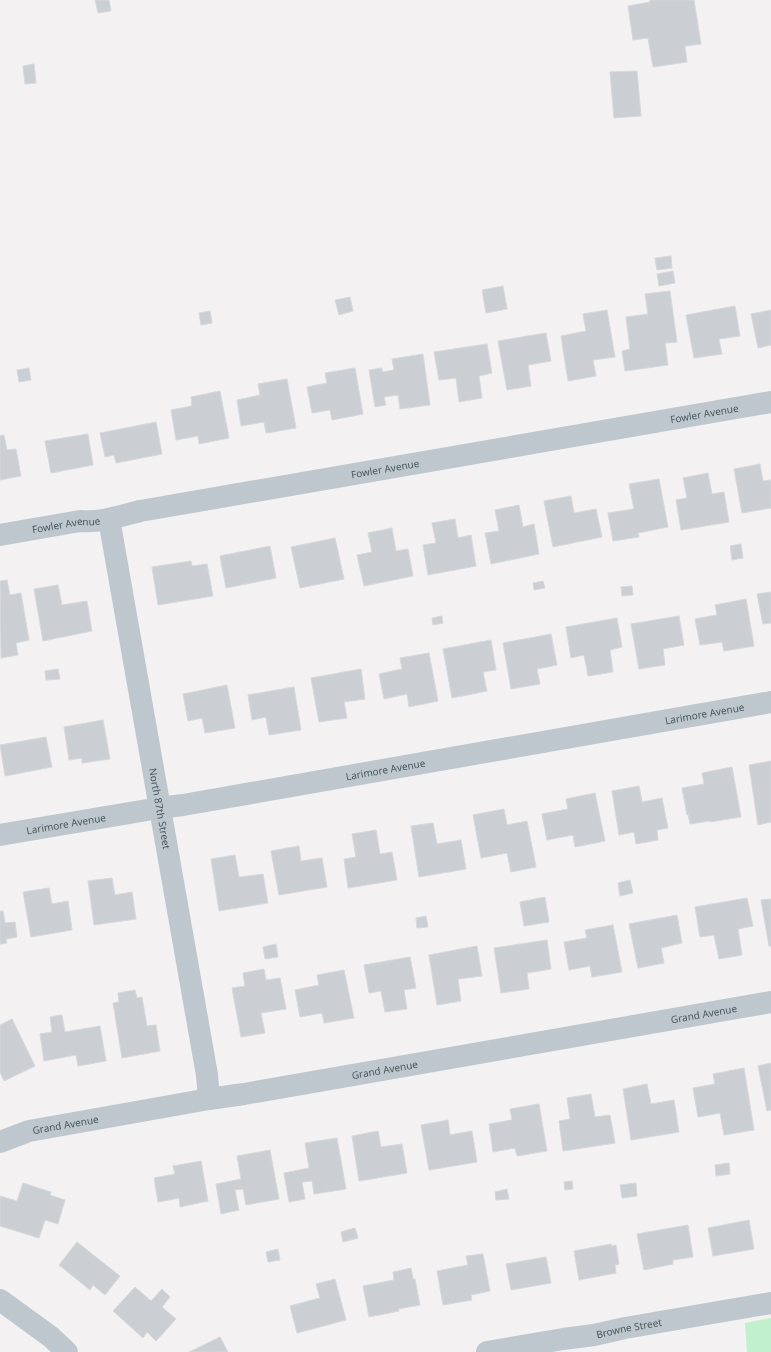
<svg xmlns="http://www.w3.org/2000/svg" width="771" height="1352" font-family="'Noto Sans',sans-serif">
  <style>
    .green { fill: #c0f0ce }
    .building { fill: #cbced3; stroke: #d5d8dc }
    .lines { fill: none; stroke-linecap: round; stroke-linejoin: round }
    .minor { stroke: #bdc7cd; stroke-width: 22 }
    .labels { text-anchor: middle; stroke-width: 4; stroke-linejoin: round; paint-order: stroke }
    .street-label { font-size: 10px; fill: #49565e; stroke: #fff }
  </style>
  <rect width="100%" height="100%" fill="#f3f1f1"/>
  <path class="green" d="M771,1318V1352H747L745,1323Z"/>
  <g class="building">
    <path d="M95,0H109L111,11L98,13Z"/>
    <path d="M650,0H694L701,44L685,46L687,62L653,67L648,38L633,40L628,6L650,2Z"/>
    <path d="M34,64L36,83L25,84L23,66Z"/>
    <path d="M637,71L641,116L614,118L610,72Z"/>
    <path d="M671,256L672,268L657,270L655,258Z"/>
    <path d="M673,271L675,283L659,286L657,274Z"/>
    <path d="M503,286L507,309L486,313L482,290Z"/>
    <path d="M670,291L677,342L665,343L668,365L625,371L622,351L630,349L626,317L648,314L645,294Z"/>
    <path d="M350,297L353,311L339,315L335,300Z"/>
    <path d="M735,306L740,336L719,339L722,354L694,358L686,315Z"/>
    <path d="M607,310L615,357L593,360L596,376L568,381L561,336L586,331L583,314Z"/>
    <path d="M771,310V345L758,348L751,314Z"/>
    <path d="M210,311L212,323L201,325L199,313Z"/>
    <path d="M546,333L551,361L528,365L531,386L507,390L498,341Z"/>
    <path d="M487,344L492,373L479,376L482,398L459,402L456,378L439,380L434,352Z"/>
    <path d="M423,354L430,405L400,409L398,395L384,397L386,405L375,407L369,370L382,368V372L394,370L392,359Z"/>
    <path d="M29,368L31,380L19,382L17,370Z"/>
    <path d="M355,368L363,414L332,420L330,410L312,413L307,387L327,383L325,373Z"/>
    <path d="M287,379L296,428L266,433L264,422L241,426L237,400L260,395L258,384Z"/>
    <path d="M220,391L229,438L199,444L198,436L176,440L171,410L192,406L191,397Z"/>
    <path d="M156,422L162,454L116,463L114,455L105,457L100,433Z"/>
    <path d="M88,434L93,465L51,473L45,441Z"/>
    <path d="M4,435L7,450L16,449L21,476L0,480V436Z"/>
    <path d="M760,464L763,481L771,480V508L742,513L734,469Z"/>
    <path d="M708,473L712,494L724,492L729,522L681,530L676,500L687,498L683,478Z"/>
    <path d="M659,479L668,527L638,533L639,537L613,541L608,513L634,509L629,484Z"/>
    <path d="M571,496L574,513L596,509L602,537L553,547L544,501Z"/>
    <path d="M519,505L523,527L534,524L539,554L491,564L485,533L499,531L495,510Z"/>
    <path d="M455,519L458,538L471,535L476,566L428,575L423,545L436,543L432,523Z"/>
    <path d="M392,528L396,551L408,549L413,576L364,586L357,555L372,552L368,533Z"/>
    <path d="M335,538L344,579L300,588L291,547Z"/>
    <path d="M741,544L743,558L732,560L730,546Z"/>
    <path d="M270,546L276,578L226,588L220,556Z"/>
    <path d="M191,561L192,566L207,564L213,596L158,605L152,567Z"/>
    <path d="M7,580L10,595L21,593L29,640L16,643L18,655L1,658L0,581Z"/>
    <path d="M543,581L545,588L534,590L533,583Z"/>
    <path d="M58,585L62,605L87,601L92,631L43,641L34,589Z"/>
    <path d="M632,586L633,595L622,596L621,587Z"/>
    <path d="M771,592V623L763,624L757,594Z"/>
    <path d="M746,599L754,646L724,651L722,642L700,645L695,619L717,615L715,605Z"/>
    <path d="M442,616L443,623L433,625L432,618Z"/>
    <path d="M679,616L684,645L663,649L665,665L639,669L631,624Z"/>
    <path d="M617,618L622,647L610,650L613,672L588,676L584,655L571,658L566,627Z"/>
    <path d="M551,634L557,665L537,669L540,684L511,689L503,643Z"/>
    <path d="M491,640L496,670L483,672L487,691L452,698L443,649Z"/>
    <path d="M429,653L438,701L409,707L407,694L384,699L379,674L402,669L400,658Z"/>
    <path d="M58,669L60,679L46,680L45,671Z"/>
    <path d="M361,669L365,699L344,702L347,718L319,722L311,678Z"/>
    <path d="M227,685L235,728L205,733L202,718L188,721L183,694Z"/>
    <path d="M294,687L301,730L269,735L266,717L252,720L248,695Z"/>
    <path d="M103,720L110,759L82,763V758L69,760L64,727Z"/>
    <path d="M46,737L52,767L5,776L0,745Z"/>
    <path d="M771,761V822L758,825L749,765Z"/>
    <path d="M732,767L741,817L710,822V821L690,824L688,814L687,815L682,788L704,784L702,773Z"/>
    <path d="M639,786L642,802L662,798L668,828L657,830L658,840L636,844L634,832L619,835L612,791Z"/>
    <path d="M595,793L605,841L575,847L573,835L547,840L542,814L568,809L566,799Z"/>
    <path d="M504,809L507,825L527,821L536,867L511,872L507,853L481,858L473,815Z"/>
    <path d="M433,823L437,844L461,840L466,869L419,877L411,826Z"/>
    <path d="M376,830L380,854L392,852L397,880L348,888L344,859L356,857L352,834Z"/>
    <path d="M299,846L301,861L322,858L327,887L279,895L271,851Z"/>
    <path d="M235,855L239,877L263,874L268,903L219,911L211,859Z"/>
    <path d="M112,878L115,895L132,892L136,919L94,925L88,881Z"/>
    <path d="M630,880L633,893L620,896L618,883Z"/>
    <path d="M49,888L52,904L68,901L72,930L31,937L23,892Z"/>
    <path d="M545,897L549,922L524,926L520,902Z"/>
    <path d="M747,898L753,926L738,929L742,955L719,959L714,935L700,937L695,907Z"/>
    <path d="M771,899V946H769L761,900Z"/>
    <path d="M0,911H3L5,923L15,922L17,937L6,939L7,943L0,944Z"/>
    <path d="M677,915L682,943L661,948L664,963L638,968L629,924Z"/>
    <path d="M426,916L428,927L417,928L416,918Z"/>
    <path d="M613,925L622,972L592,977L590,966L569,970L564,942L587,938L585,930Z"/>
    <path d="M547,940L551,969L527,973L529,989L501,993L494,948Z"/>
    <path d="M276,944L278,957L265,959L263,947Z"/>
    <path d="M477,946L482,976L458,979L461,1001L437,1005L429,955Z"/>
    <path d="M410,957L416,988L404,990L407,1009L385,1012L381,991L369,993L364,965Z"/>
    <path d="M264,969L266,980L280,978L286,1009L261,1013L265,1033L241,1037L232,988L245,986L243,973Z"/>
    <path d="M344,970L354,1018L324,1023L322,1013L300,1017L295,990L319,985L317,975Z"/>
    <path d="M135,990L137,998L142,997L147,1026L156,1025L160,1051L122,1058L113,1003L119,1002L118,993Z"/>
    <path d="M62,1015L65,1032L100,1026L106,1061L78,1066L76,1055L44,1061L40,1034L52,1032L50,1017Z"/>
    <path d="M12,1019L35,1066L4,1081L0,1072V1025Z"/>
    <path d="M771,1063V1110L767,1111L758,1066Z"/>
    <path d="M744,1068L754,1130L724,1135L720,1113L698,1117L693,1088L715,1084L713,1074Z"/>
    <path d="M647,1084L651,1104L674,1100L679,1132L631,1140L623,1089Z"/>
    <path d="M591,1094L595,1117L610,1115L615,1143L563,1151L559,1121L570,1119L567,1098Z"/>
    <path d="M539,1104L547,1151L517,1156L515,1148L493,1152L489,1124L512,1120L510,1109Z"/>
    <path d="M448,1120L450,1135L472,1131L477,1162L429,1170L421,1125Z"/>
    <path d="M378,1131L381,1147L402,1144L407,1173L359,1181L352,1136Z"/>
    <path d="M337,1138L346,1189L314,1194L312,1181L302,1182L305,1199L289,1202L284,1173L309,1168L305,1143Z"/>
    <path d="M270,1150L279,1199L246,1205L243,1189L235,1190L239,1210L221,1214L216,1184L241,1179L237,1156Z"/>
    <path d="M201,1161L208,1201L180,1207L179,1198L158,1202L154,1178L175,1174L173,1166Z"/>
    <path d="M729,1163L730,1174L716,1176L715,1165Z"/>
    <path d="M572,1181L573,1189L565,1190L564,1182Z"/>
    <path d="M23,1183L51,1192L50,1195L65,1200L58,1224L45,1220L39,1238L0,1226V1196L17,1201Z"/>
    <path d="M636,1183L637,1196L622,1198L620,1185Z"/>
    <path d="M507,1189L509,1199L496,1200L495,1192Z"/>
    <path d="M749,1220L754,1249L713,1256L708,1228Z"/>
    <path d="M688,1225L693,1257L673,1260V1264L644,1270L637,1234Z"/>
    <path d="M355,1228L358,1238L343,1242L341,1232Z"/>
    <path d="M77,1242L120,1276L105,1295L93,1285L90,1290L59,1265Z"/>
    <path d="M611,1244L612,1246L616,1245L619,1264L615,1265L616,1273L579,1280L574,1251Z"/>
    <path d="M278,1249L280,1260L268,1262L266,1252Z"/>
    <path d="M483,1254L490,1291L471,1295L472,1300L443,1305L437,1271L468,1265L466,1256Z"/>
    <path d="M546,1257L551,1283L511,1290L506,1264Z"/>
    <path d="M411,1268L413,1279H415L420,1305L398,1309L399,1311L369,1317L363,1286L394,1280L393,1272Z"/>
    <path d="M335,1279L346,1320L297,1333L290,1306L320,1298L316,1284Z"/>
    <path d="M135,1287L151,1301L162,1289L170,1297L162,1307L176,1319L156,1341L147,1332L143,1338L113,1311Z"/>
    <path d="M220,1337L228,1352H189Z"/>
  </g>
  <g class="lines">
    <g class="minor">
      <path id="s1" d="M109,519L207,1075L209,1099"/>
      <path id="s2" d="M0,535L80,521C100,523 121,516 140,511L771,402"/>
      <path id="s3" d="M0,835L159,808L183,805L771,702"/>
      <path id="s4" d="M0,1142L29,1131L209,1099L244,1094L771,1002"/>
      <path d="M0,1300L51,1337L67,1352"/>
      <path id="s5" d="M487,1352L563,1339L594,1335L625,1328L771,1303"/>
    </g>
  </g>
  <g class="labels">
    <g class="street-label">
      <text dy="4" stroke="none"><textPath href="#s2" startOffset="715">Fowler Avenue</textPath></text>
      <text dy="4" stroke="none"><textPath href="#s2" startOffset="391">Fowler Avenue</textPath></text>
      <text dy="4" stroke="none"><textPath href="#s2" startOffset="67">Fowler Avenue</textPath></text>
      <text dy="4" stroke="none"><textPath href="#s3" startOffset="715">Larimore Avenue</textPath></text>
      <text dy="4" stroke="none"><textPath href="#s3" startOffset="391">Larimore Avenue</textPath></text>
      <text dy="4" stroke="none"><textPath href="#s1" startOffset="294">North 87th Street</textPath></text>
      <text dy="4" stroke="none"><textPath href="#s3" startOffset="67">Larimore Avenue</textPath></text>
      <text dy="4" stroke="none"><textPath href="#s4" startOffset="716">Grand Avenue</textPath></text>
      <text dy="4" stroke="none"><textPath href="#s4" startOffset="392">Grand Avenue</textPath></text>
      <text dy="4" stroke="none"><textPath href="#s4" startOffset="68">Grand Avenue</textPath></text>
      <text dy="4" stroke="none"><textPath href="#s5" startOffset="144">Browne Street</textPath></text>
    </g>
  </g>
</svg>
